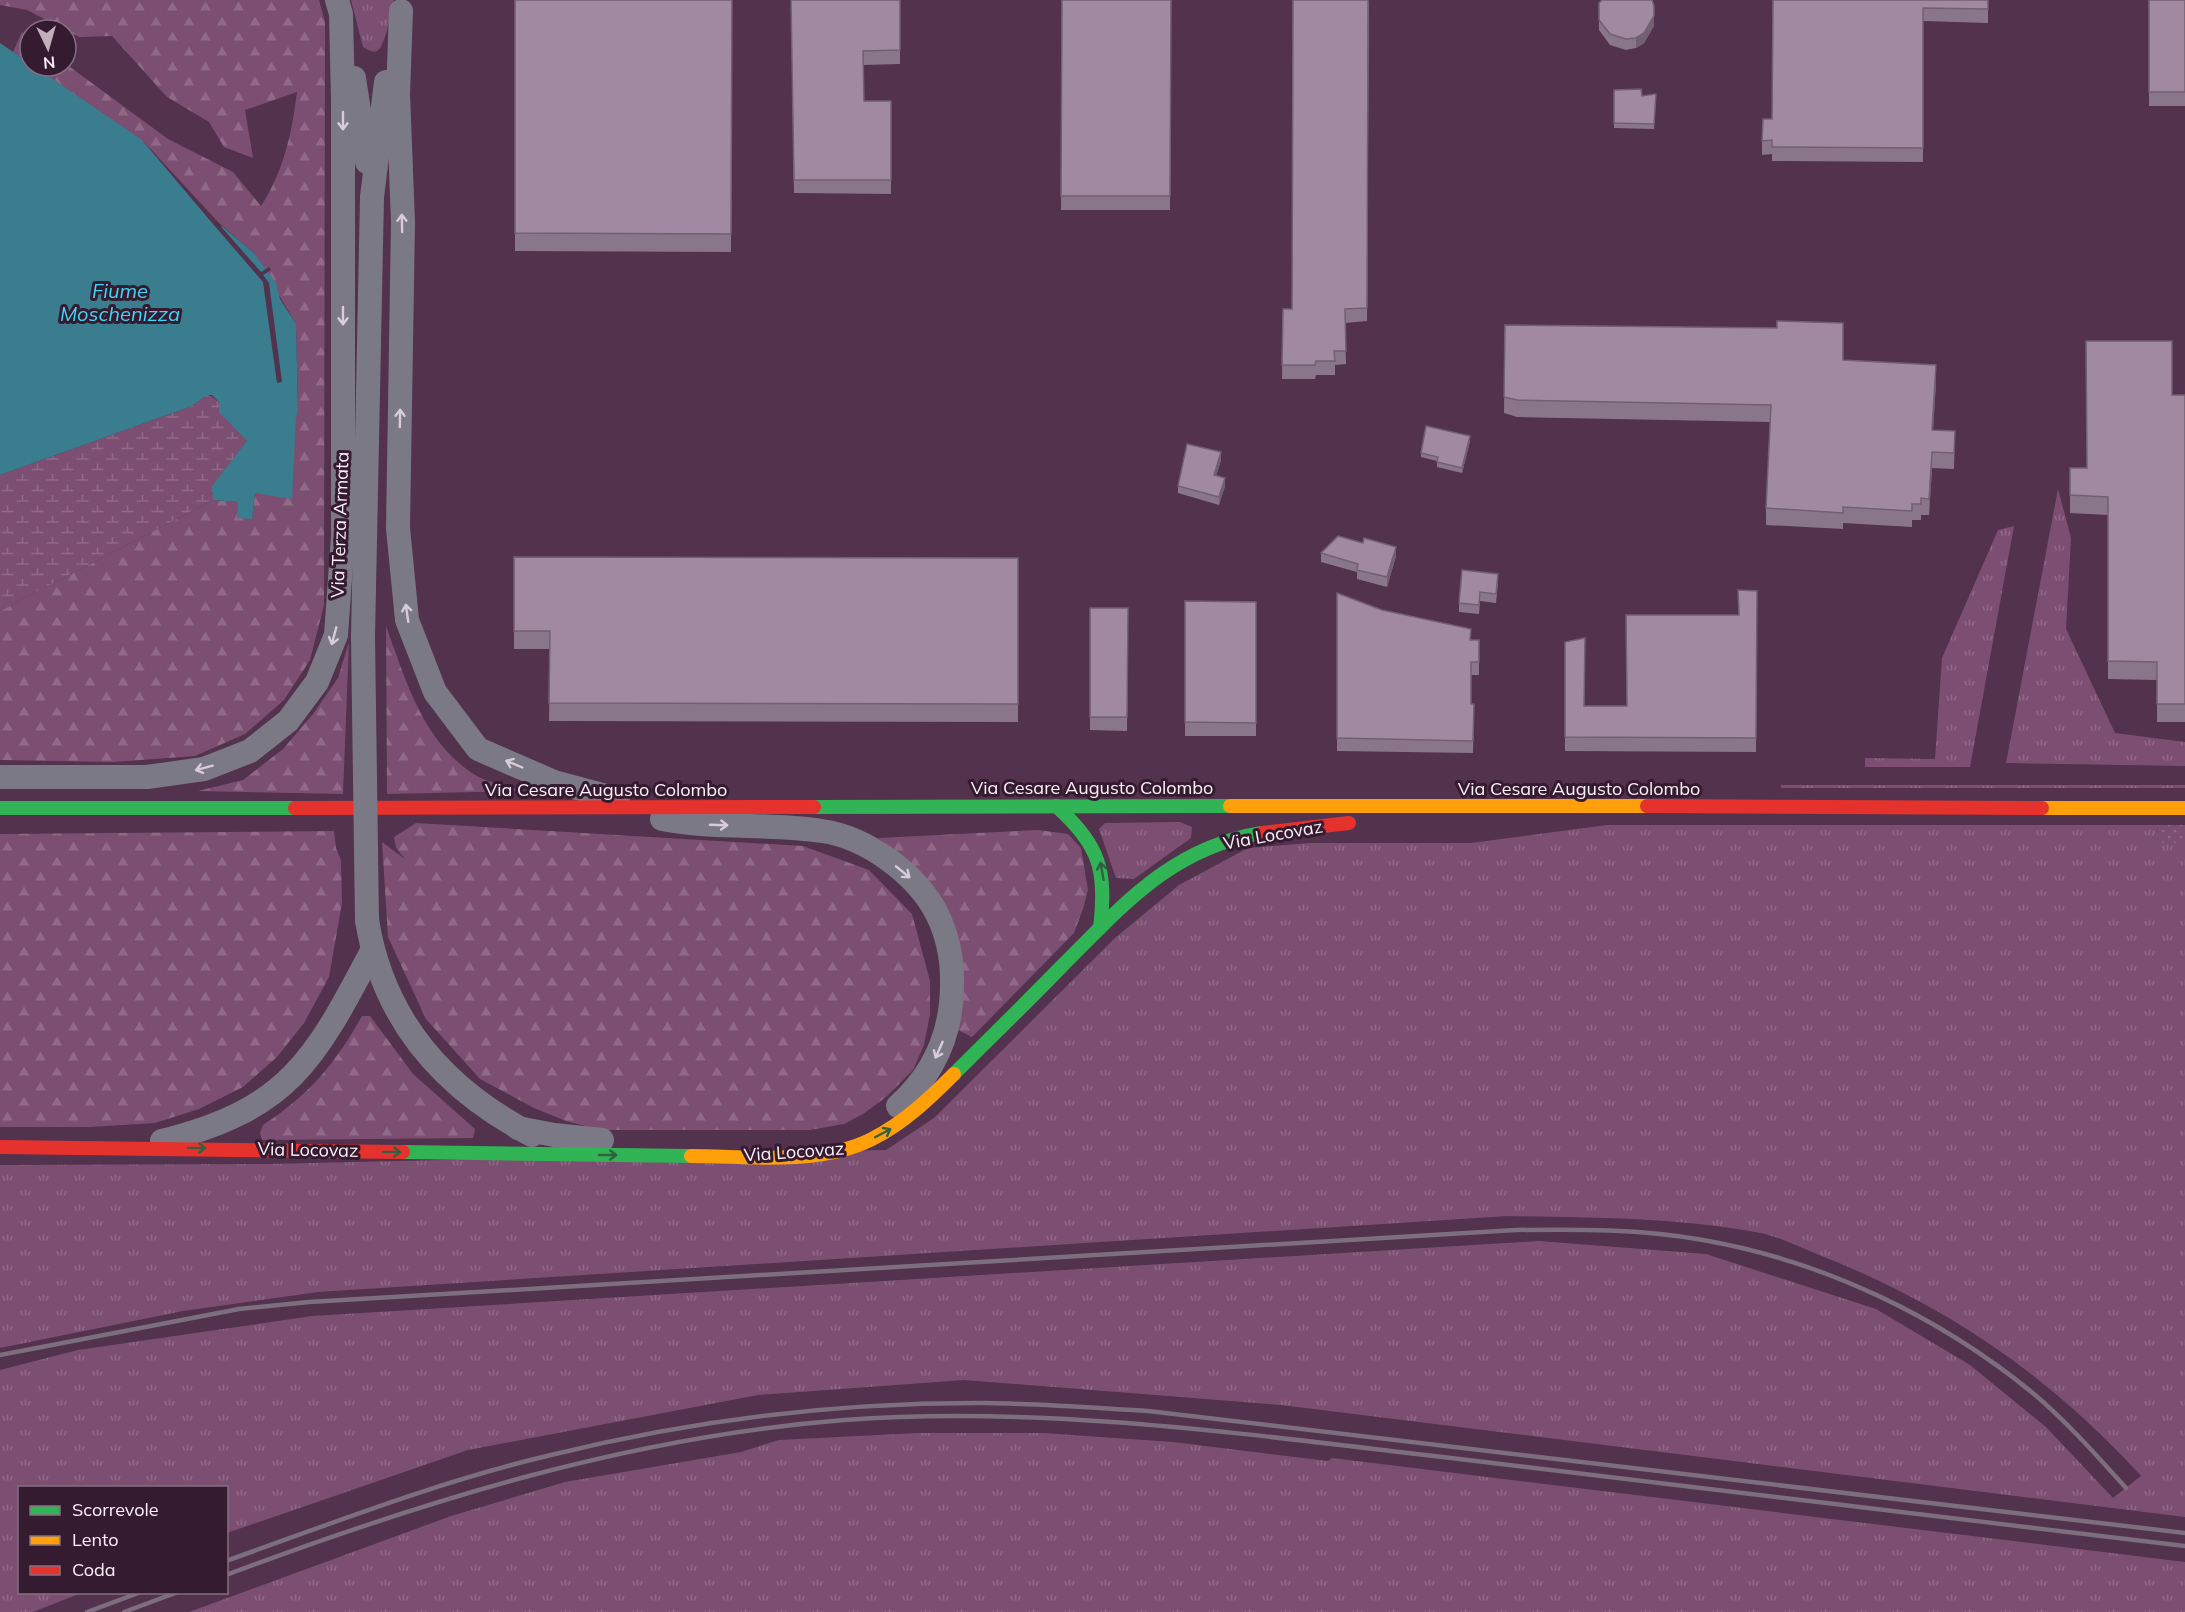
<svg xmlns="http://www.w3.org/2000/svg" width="2185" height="1612" font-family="Mulish,sans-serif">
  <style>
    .grass { fill: url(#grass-tufts) }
    .forest { fill: url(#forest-firs) }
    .wetland { fill: url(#wetland-marsh) }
    .park { fill: url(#park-dots) }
    .water { fill: #397d8f }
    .pier { fill: #52324c }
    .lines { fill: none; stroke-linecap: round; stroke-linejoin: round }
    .street { stroke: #7c7986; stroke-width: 24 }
    .fast { stroke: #30b455; stroke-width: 14 }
    .slow { stroke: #ff9f0a; stroke-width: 14 }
    .jam { stroke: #e5322d; stroke-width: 14 }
    .rail { stroke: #7c6e7f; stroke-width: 4.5 }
    .street-bridge { stroke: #7c7986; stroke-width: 24 }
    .wall { fill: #8a768b }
    .shaded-wall { fill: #716071 }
    .building { fill: #a189a2; stroke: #716071; stroke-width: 1.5 }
    .oneway { stroke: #d7ccd7 }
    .oneway2 { stroke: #336041 }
    .labels { text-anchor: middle; stroke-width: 6; stroke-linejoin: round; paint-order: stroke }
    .street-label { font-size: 18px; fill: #fef0fa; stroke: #351b30 }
    .water-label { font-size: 20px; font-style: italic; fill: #3ed7f7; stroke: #351b30 }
  </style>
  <defs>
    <pattern id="grass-tufts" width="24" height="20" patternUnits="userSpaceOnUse" patternTransform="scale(1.5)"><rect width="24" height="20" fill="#7c4f72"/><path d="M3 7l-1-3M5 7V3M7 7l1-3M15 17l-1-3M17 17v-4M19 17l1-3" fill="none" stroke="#906987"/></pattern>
    <pattern id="forest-firs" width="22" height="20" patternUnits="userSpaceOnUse" patternTransform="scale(1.5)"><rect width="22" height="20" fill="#7c4f72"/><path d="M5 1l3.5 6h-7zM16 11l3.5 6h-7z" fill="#906987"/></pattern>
    <pattern id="wetland-marsh" width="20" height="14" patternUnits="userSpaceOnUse" patternTransform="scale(1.5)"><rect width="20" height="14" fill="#7c4f72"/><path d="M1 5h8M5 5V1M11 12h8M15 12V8" fill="none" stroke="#906987"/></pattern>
    <pattern id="park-dots" width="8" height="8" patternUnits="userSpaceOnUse" patternTransform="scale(1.5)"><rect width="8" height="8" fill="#7c4f72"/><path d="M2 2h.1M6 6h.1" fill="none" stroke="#906987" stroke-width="1.8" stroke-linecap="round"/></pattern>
  </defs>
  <rect width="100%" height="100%" fill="#52324c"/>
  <g class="grass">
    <path d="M351,0H394C391,10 386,46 377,51C372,53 367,49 363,47Z"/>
    <path d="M2058,489L2071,538L2066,629L2115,733L2185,742V766L2006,763Z"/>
    <path d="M2014,526L1970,767H1865V758L1935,759L1942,658L1998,530Z"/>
    <rect x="1781" y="785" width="404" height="3"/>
    <path d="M1180,822L1192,827L1191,838L1134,879L1116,878L1099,829L1105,823Z"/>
    <path d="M1607,825H2157L2159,843H2185V1517L1281,1405L964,1380L758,1395L468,1450L227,1533L226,1488H20V1592L81,1593L33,1612H0V1370L78,1350L312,1316L1539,1241L1706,1254L1876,1309L1970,1365L2046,1427L2113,1498L2141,1476C2051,1377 1948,1306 1824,1257C1803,1249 1781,1237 1760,1233C1677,1217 1592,1218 1508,1216L318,1292L183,1311L0,1348V1165L266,1164L886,1150L934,1118L1115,938L1179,885L1248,848L1310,843H1471Z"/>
    <path d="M918,1433H1043L1173,1442L1328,1461L1332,1458L2185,1562V1612H189L451,1516L565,1482L741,1452L779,1440Z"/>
  </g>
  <g class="forest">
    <path d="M0,0H319L325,22L324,605L310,660L284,700L245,734L195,756L113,762L0,760V611L213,500L238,502L252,518L255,493L298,409L296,324L254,253L219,223L145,143L33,66L66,64L168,139L233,172L261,206C284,171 292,132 297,92L245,110L253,158L224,147L209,122L167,97L112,36L79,37L27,10L0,5Z"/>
    <path d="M22,32L30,38V64L13,52Z"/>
    <path d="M386,626C406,681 423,742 475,775C488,783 509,786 524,791L387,794Z"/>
    <path d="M349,642L343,794L198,791L243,780L283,749L313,714L338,678Z"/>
    <path d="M416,823L803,846L869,870L912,914L930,981V1014L924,1045L913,1070L886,1097L863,1114L844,1124L810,1130H600L566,1121L534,1108L480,1079L426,1019L388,937L382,842L405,859L396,848L394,837Z"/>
    <path d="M1038,830L1068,834L1081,848L1088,890L1083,909L1074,933L972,1037L958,1030L961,1010L906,860L878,838Z"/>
    <path d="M334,831L336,848L341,860L342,903L329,977L304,1023L277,1057L243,1087L199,1109L155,1123L89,1127H0V834Z"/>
    <path d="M362,1016H370L413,1074L475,1129L473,1138L262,1140L260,1133L263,1125C310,1094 335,1064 362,1016Z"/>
  </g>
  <path class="wetland" d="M207,395C220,396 237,430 248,441L213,486V500L0,611V475L192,406Z"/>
  <path class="park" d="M2157,825H2185V843H2159Z"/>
  <path class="water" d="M0,43L142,140L213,224L223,227L254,253L276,283L280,299L296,324L298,410L296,417L292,499L255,493L252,519L237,518L238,502L213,500L212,486L247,441L219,412V402L212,395H207L192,406L0,475Z"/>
  <path class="pier" d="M216,221L261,272L269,267L271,270L263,275L269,283L282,382L277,383L263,282L213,224Z"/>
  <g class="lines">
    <g class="street">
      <path d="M401,11L398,94L403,222L398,528L407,620L435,692L478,749L554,782L618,799"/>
      <path d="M354,78L367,162"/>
      <path d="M363,637L372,197L386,82"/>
      <path d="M0,777H147L204,769L250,751L288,721L317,682L336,635L343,537V101L341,14L337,0"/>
      <path d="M662,819C715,829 769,823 822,831C866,837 917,874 937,914C947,934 952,958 952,980C953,1030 935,1073 898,1106"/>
      <path d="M367,920C383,1021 444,1089 532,1135"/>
      <path d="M518,1128L554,1135L602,1140"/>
      <path d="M162,1141C289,1109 314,1061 372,951"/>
    </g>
    <g class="fast">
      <path d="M1056,806C1100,845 1107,871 1100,928"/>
      <path d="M814,807L1230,806"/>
      <path d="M0,808H295"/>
      <path d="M954,1074C990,1038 1026,1003 1061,967C1122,906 1172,847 1262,833"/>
      <path d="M403,1152L691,1156"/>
    </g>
    <g class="slow">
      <path d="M1230,806H1647"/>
      <path d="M2042,808H2185"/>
      <path d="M691,1156C749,1156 819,1166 872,1139C904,1123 930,1098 954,1074"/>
    </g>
    <g class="jam">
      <path d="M1647,806L2042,808"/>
      <path d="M295,808L814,807"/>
      <path d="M1262,833L1349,823"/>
      <path d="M0,1147L403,1152"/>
    </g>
    <g class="rail">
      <path d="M0,1355L239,1309L309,1302L1516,1230C1579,1229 1641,1229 1703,1240C1823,1261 1939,1316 2034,1394C2067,1422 2097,1456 2126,1488"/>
      <path d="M226,1561C333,1523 440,1481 551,1455C693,1420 840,1402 987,1403C1041,1404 1095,1408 1148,1411L2185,1533"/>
      <path d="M226,1575C427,1500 629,1437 844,1420C1047,1405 1250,1435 1451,1458C1696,1487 1940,1517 2185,1546"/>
      <path d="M87,1612L141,1592"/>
      <path d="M124,1612L178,1592"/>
    </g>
    <path class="street-bridge" d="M363,637L367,920"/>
  </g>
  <g class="wall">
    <path d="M515,0H732L731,252L515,251Z"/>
    <path d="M791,0H900V64L864,65V101H891V194L794,193Z"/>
    <path d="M1062,0H1171L1170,210H1061Z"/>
    <path d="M1369,0L1367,321L1345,323L1346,364L1335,365V375H1316L1315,379H1282L1283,309H1292Z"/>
    <path d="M1773,0H1988V23L1923,21V162L1772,161V154L1762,155V141L1772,119Z"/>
    <rect x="2149" y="0" width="36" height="106"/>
    <path d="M1599,3L1654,26L1644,43L1636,48L1626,50L1610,45L1599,30Z"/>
    <path d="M1614,90L1642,96L1656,94L1654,129L1614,128Z"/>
    <path d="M1505,325L1843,360L1936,382L1933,430L1955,431L1954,469L1932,468L1929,515H1921V520H1912V527L1843,523V529L1766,525V508L1770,422L1517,417L1504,413Z"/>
    <path d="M2172,395H2185V722H2157V680L2108,679V515L2070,513V468H2087Z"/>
    <path d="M1470,441L1462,473L1437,467V461L1421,457V453Z"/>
    <path d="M1221,460L1216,476L1225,486L1219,505L1178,493V486Z"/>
    <path d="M1321,553L1396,556L1387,587L1357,579V572L1321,562Z"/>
    <path d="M514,557L1018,558V722L549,721L550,649H514Z"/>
    <path d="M1498,583L1496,603L1480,601L1479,614L1459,612V603Z"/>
    <path d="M1757,591L1756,752L1565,751V642L1584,706H1627L1739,615Z"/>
    <path d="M1337,593L1382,610L1471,640H1479V675H1471V704H1474L1473,753L1337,751Z"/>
    <path d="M1185,601L1256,602V736H1185Z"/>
    <path d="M1090,608H1128L1127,731L1090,730Z"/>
  </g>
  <g class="shaded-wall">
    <path d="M1654,16V26L1644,43L1636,48V38Z"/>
    <path d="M1936,365V382L1932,446V430Z"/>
    <path d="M1470,436V441L1462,473V468Z"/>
    <path d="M1221,452V460L1214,483V475Z"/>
    <path d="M1932,452V468L1929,515V499Z"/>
    <path d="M1225,478V486L1219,505V497Z"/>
    <path d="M1396,547V556L1387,587V577Z"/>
  </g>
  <g class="building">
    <path d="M515,0H732L731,234L515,233Z"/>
    <path d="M791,0H900V50L863,51L864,101H891V180H794Z"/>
    <path d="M1062,0H1171L1170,196H1061Z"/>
    <path d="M1293,0H1368L1367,308L1345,309L1346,351H1334L1335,361H1316L1315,365H1282L1283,309H1292Z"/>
    <path d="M1602,0H1652L1654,6V16L1644,33L1636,38L1626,39L1610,34L1599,20V3Z"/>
    <path d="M1773,0H1988V9L1923,8V148L1772,147V140L1762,141L1763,119H1772Z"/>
    <rect x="2149" y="0" width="36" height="92"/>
    <path d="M1641,89L1642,96L1656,94L1654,124L1614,123V90Z"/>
    <path d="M1777,321L1843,323V360L1936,365L1932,430L1955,431L1954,453L1932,452L1929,499L1921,498V504H1912V511L1843,507V513L1766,508L1771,405L1517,400L1504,397L1505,325L1777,328Z"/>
    <path d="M2086,341H2172V395H2185V704H2157V662L2108,661V497L2070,495V468H2087Z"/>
    <path d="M1426,426L1470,436L1462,468L1437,462L1438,457L1421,453Z"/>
    <path d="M1187,444L1221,452L1214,475L1225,478L1219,497L1178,486Z"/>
    <path d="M1338,536L1363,543L1364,538L1396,547L1387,577L1357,570L1358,564L1321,553Z"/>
    <path d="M514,557L1018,558V704L549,703L550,631H514Z"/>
    <path d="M1462,570L1498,574L1496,594L1480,592L1479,605L1459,603Z"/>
    <path d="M1738,590L1757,591L1756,738L1565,737V642L1585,638L1584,706H1627L1626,615H1739Z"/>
    <path d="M1337,593L1382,610L1471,629L1470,640H1479V662H1471V704H1474L1473,741L1337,738Z"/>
    <path d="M1185,601L1256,602V723L1185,722Z"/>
    <path d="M1090,608H1128L1127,717H1090Z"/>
  </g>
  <defs><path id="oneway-shaft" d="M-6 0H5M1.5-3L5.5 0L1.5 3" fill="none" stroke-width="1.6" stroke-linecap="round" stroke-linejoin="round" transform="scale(1.5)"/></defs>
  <g class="oneway">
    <use href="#oneway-shaft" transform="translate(343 121) rotate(90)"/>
    <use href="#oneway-shaft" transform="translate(402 223) rotate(-91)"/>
    <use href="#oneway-shaft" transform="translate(343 316) rotate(90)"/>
    <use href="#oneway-shaft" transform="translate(400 418) rotate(-89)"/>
    <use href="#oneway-shaft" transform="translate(407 613) rotate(-98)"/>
    <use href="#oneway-shaft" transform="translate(334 636) rotate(105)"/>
    <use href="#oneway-shaft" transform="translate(514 764) rotate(-157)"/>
    <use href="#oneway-shaft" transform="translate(204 768) rotate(165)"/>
    <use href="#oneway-shaft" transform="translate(719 825) rotate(2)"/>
    <use href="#oneway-shaft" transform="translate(903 872) rotate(39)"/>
    <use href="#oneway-shaft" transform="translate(939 1050) rotate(114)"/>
  </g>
  <g class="oneway2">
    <use href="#oneway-shaft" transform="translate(1102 871) rotate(-100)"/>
    <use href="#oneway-shaft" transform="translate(883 1133) rotate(-28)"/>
    <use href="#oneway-shaft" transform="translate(197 1148) rotate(1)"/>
    <use href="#oneway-shaft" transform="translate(392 1152) rotate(1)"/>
    <use href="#oneway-shaft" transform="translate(608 1155)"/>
  </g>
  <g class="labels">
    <g class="street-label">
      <text transform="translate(340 525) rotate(-88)" y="6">Via Terza Armata</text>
      <text x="1092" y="794">Via Cesare Augusto Colombo</text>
      <text x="1579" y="795">Via Cesare Augusto Colombo</text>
      <text x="606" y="796">Via Cesare Augusto Colombo</text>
      <text transform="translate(1273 835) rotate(-10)" y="6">Via Locovaz</text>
      <text transform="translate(308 1150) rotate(1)" y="6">Via Locovaz</text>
      <text transform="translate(794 1152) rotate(-4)" y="6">Via Locovaz</text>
    </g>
    <g class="water-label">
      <text x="120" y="298">Fiume<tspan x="120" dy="23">Moschenizza</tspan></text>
    </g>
  </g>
  <rect x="18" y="1486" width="210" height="108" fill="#351b30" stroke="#857081" stroke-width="1.5"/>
  <rect x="30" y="1506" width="30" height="9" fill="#30b455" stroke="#857081" stroke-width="1.5"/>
  <text x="72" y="1516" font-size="18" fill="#fef0fa">Scorrevole</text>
  <rect x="30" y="1536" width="30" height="9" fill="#ff9f0a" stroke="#857081" stroke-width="1.5"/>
  <text x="72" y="1546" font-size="18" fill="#fef0fa">Lento</text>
  <rect x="30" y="1566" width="30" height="9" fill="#e5322d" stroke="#857081" stroke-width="1.5"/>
  <text x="72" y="1576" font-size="18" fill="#fef0fa">Coda</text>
  <g transform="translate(48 48) rotate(175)"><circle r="28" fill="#351b30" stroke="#857081" stroke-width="1.5"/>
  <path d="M0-4.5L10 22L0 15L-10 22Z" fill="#c2aebd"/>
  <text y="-9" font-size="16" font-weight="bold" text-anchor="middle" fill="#fef0fa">N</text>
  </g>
</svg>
